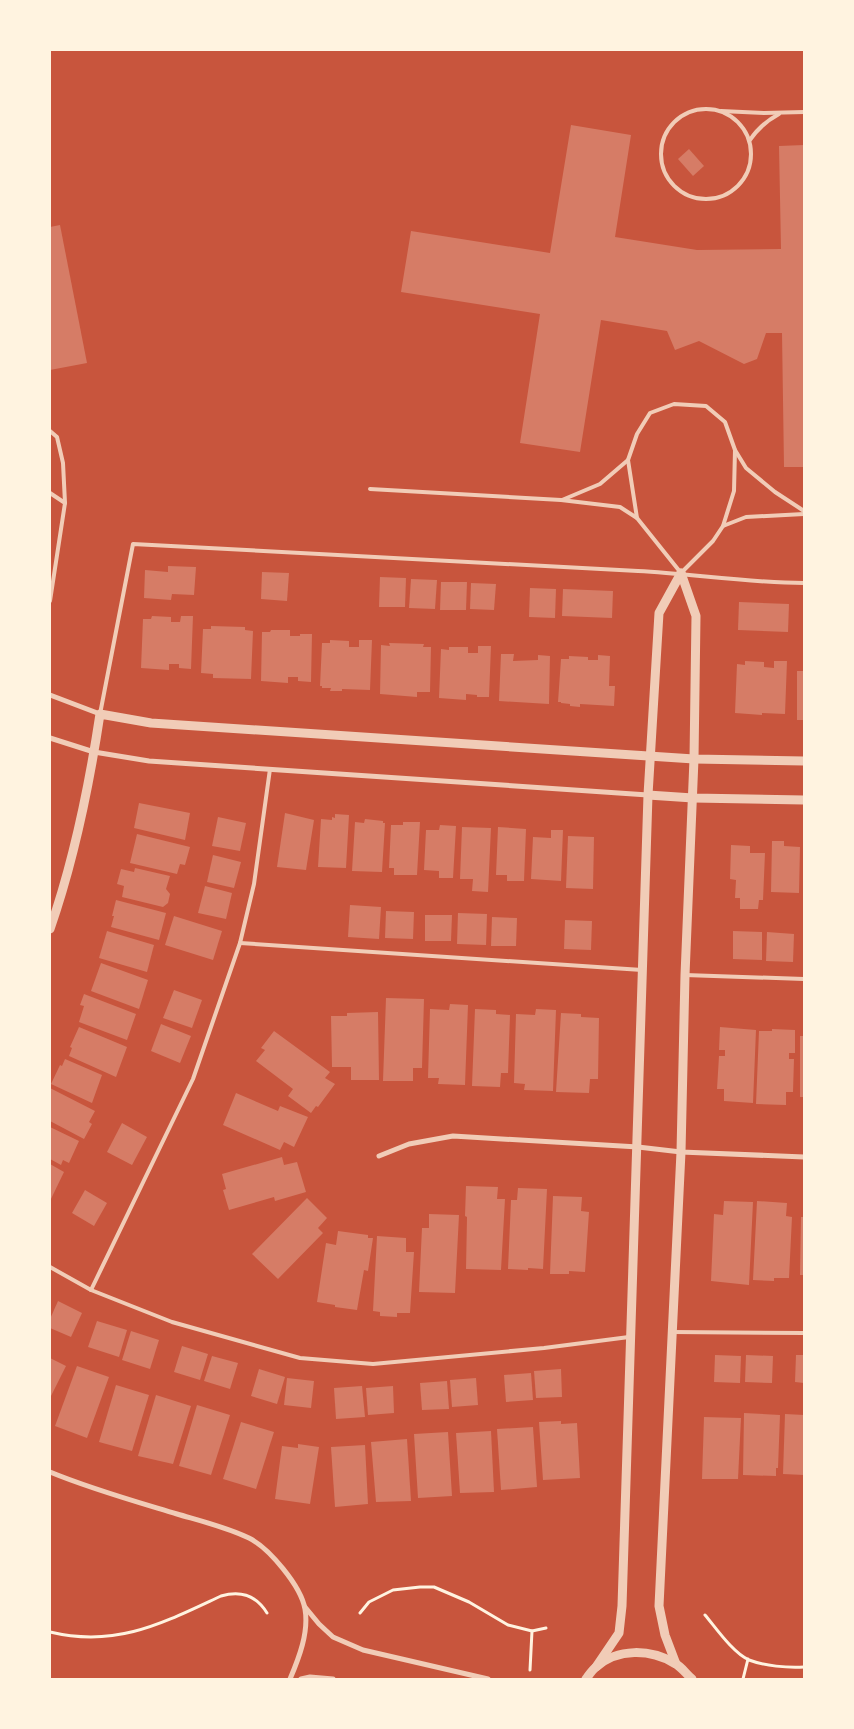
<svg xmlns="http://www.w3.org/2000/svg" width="854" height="1729" font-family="Quicksand,sans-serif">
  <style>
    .building { fill: #d67c66 }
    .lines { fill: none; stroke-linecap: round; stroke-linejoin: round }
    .path { stroke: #fff3e0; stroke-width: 3 }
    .service { stroke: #f1ccb7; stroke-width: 4 }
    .minor { stroke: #f1ccb7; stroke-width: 5 }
    .tertiary { stroke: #f1ccb7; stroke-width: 9 }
  </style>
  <rect width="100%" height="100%" fill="#c8553d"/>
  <g class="building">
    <path d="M571,125L631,135L615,237L697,250L781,249L779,146L804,145V467H784L782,333H766L757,359L744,364L699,341L675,350L667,331L601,320L580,452L520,443L540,314L401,292L411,231L550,253Z"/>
    <path d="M689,149L704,166L693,176L678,159Z"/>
    <path d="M60,225L87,363L50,370V227Z"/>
    <path d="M168,566L196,567L194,595L172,594L171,600L144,598L145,570L168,572Z"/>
    <path d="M262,572L289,573L287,601L261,599Z"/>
    <path d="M380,577L406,578L405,607H379Z"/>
    <path d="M411,579L437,580L435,609L409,608Z"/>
    <path d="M441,582H467L466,610H440Z"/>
    <path d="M471,583L496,584L494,610L470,609Z"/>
    <path d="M530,588L556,589L555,618L529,617Z"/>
    <path d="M563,589L613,591L612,618L562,616Z"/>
    <path d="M739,602L789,604L788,632L738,630Z"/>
    <path d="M152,616L171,617V622H180L181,616H193L191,669L179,668V664H169V670L141,668L143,619H151Z"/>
    <path d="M211,626L245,627V630L253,631L251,679L213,678V674L201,673L203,629H211Z"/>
    <path d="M271,630H290V636H300V634H312L311,682L298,681V677H288V683L261,681L262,632H270Z"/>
    <path d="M330,640L349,641V647H359V640H372L370,690L342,689V691H330L331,688H322V686H320L322,643H330Z"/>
    <path d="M389,643L424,644L423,647H431L430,692H417V697L380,694L381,645L390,646Z"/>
    <path d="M478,646H491L489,697H477V695L466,694V700L439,698L441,649L449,650V647H468V653H478Z"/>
    <path d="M501,654H514L513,661L538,660V655L550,656L549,704L499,701Z"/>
    <path d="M598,655L610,656L609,686H615L614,706L580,704V707L570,706V704L561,703V702H558L561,659H569V656L588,657V660H598Z"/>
    <path d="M745,661L764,662V667L774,668V661H787L785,714L762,713V715L735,713L737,664L745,665Z"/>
    <rect x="797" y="671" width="7" height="49"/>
    <path d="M139,803L190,813L185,840L134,828Z"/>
    <path d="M285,813L314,820L306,870L277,867Z"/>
    <path d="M335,814L349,815L346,868L318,867L321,819L332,820V817L335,818Z"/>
    <path d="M218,817L246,823L240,851L212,846Z"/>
    <path d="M365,819L383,821V823H385L382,872L352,871L355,822L364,823Z"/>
    <path d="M403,822H420L417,875H394V868H389L391,825H403Z"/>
    <path d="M440,825L456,826L453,878H439V871L424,870L426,830H439Z"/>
    <path d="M462,827L491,828L488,892L472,891L473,879H460Z"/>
    <path d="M498,827L526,829L524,881H507V875H496Z"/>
    <path d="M551,830H563L561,881L531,879L533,837L551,838Z"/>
    <path d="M137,834L190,847L185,865L180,864L177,874L130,863Z"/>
    <path d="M568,836L594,837L593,889L566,888Z"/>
    <path d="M772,841H784V846L800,847L799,893L771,892Z"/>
    <path d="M731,845L750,846V853H765L763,900H759L758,909H740V898H735L736,880L730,879Z"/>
    <path d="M213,855L241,862L234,888L207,882Z"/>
    <path d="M135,868L170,876L166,889L170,894L168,903L163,907L122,897L124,886L117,884L121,869L134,872Z"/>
    <path d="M205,886L232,893L226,919L198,913Z"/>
    <path d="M116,900L166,913L159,940L111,927L114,916H112Z"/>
    <path d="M350,905L381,907L379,939L348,937Z"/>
    <path d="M386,911L414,912L413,939L385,938Z"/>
    <path d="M458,913L487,914L486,945L457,944Z"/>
    <path d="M425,915H452L451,941H425Z"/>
    <path d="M174,916L222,931L213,960L165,945Z"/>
    <path d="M492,917L517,918L516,946H491Z"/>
    <path d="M565,920L592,921L591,950L564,949Z"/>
    <path d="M107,931L154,945L147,972L99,958Z"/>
    <path d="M733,931L762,932V960L733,959Z"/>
    <path d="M767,932L794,934L793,962L766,961Z"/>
    <path d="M101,963L148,980L139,1009L91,991Z"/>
    <path d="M174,990L202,1000L192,1028L163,1018Z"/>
    <path d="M84,994L136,1014L127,1040L79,1022L84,1006L80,1005Z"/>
    <path d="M386,998L424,999L422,1068H413V1081H383Z"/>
    <path d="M450,1004L468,1005L465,1085L438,1084L439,1078H428L430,1009L449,1010Z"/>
    <path d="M475,1009L496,1010V1014L510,1015L508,1073H501L500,1087L472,1086Z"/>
    <path d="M536,1009L556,1010L553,1091L524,1090L525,1084L514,1083L516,1014L535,1015Z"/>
    <path d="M378,1012L379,1080H351V1067H332L331,1016H347V1013Z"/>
    <path d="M561,1013L581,1014V1017L599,1018L598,1079H590L589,1093L556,1092Z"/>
    <path d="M161,1024L191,1036L180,1063L151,1051Z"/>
    <path d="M79,1027L127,1047L116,1077L69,1056L72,1048L70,1047Z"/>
    <path d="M720,1027L756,1030L753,1103L724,1101V1089H717L719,1056H725V1050H719Z"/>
    <path d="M772,1029L795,1030V1053H789V1059H794L793,1092H786V1105L756,1104L759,1031H772Z"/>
    <path d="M274,1031L330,1072L325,1078L335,1084L318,1107L316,1106L311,1113L288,1096L293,1089L256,1061L265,1050L261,1048Z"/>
    <rect x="800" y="1036" width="4" height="61"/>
    <path d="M65,1059L102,1075L92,1103L51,1084L60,1065L62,1066Z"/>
    <path d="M50,1088L95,1111L89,1122L92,1124L84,1139L50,1121Z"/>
    <path d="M236,1093L278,1111L280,1106L308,1117L294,1147L284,1142L280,1150L223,1125Z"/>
    <path d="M122,1123L147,1137L132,1165L107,1152Z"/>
    <path d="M50,1127L79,1141L69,1163L63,1160L61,1165L50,1159Z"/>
    <path d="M282,1157L284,1165L297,1162L306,1192L275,1201L274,1197L229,1210L223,1190L226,1189L222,1174Z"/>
    <path d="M50,1164L64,1172L50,1201Z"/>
    <path d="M466,1186L498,1187L497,1199H505L501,1270L466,1269L467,1217L465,1216Z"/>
    <path d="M518,1188L547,1189L543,1269L528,1268V1270L508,1269L511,1200H517Z"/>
    <path d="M85,1190L107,1203L94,1226L72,1213Z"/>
    <path d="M553,1196L582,1197L581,1211L589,1212L585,1272L569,1271V1274H550Z"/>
    <path d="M307,1198L327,1218L318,1228L323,1233L278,1279L252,1254Z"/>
    <path d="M724,1201L753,1202L749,1285L711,1281L714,1214L723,1215Z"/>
    <path d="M757,1201L787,1203L786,1216L792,1217L789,1278H774V1281L753,1280Z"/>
    <path d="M429,1214L459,1215L455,1293L419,1292L422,1228H429Z"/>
    <path d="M801,1217H804V1275H800Z"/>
    <path d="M338,1231L368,1235V1238H373L368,1271L364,1270L357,1310L335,1307V1305L317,1302L326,1243L336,1245Z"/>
    <path d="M377,1236L406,1238V1252H414L410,1313H397V1317L380,1316V1312L373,1311Z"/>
    <path d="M58,1301L82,1313L71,1337L50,1328V1319Z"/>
    <path d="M97,1321L127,1330L119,1357L88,1347Z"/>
    <path d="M131,1331L159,1340L150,1369L122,1360Z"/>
    <path d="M182,1346L208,1354L200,1380L174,1372Z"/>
    <path d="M715,1355L741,1356L740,1383L714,1382Z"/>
    <path d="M746,1355L773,1356L772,1383L745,1382Z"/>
    <path d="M796,1355H804V1383L795,1382Z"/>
    <path d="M212,1356L238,1363L230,1389L204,1381Z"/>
    <path d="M50,1358L66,1366L50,1398Z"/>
    <path d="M77,1366L109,1377L87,1438L55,1426Z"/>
    <path d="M259,1369L285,1377L277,1404L251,1396Z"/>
    <path d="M561,1369L562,1397L536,1398L534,1371Z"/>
    <path d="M531,1373L533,1400L506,1402L504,1375Z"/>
    <path d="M287,1378L314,1381L311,1408L284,1405Z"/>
    <path d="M476,1378L478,1405L452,1407L450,1380Z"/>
    <path d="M447,1381L449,1409L422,1410L420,1383Z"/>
    <path d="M116,1385L149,1395L132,1451L99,1442Z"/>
    <path d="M362,1386L365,1417L336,1419L334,1388Z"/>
    <path d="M393,1386L394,1413L368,1415L366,1388Z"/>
    <path d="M156,1395L191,1406L173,1464L138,1456Z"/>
    <path d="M197,1405L230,1415L211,1475L179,1466Z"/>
    <path d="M744,1413L780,1415L778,1468H776V1476L743,1475Z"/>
    <path d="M785,1414L804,1415V1475L783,1474Z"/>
    <path d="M704,1417L741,1418L738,1479H702Z"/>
    <path d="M561,1421V1424L577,1423L580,1478L543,1480L539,1422Z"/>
    <path d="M241,1422L274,1432L256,1489L223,1479Z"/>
    <path d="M533,1427L537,1487L501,1490L497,1429Z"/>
    <path d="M491,1431L494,1492L460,1493L456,1433Z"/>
    <path d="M448,1432L452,1496L418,1498L414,1434Z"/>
    <path d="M407,1439L411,1501L376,1502L371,1442Z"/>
    <path d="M298,1444L319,1447L310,1504L275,1499L282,1446L298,1448Z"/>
    <path d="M365,1445L368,1504L335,1507L331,1447Z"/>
  </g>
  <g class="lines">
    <g class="path">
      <path d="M360,1613L369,1602L393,1590L420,1587H434L469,1602L508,1625L532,1631L546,1628"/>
      <path d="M705,1615C716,1628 733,1653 749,1660C765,1666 787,1668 804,1667"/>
      <path d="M50,1632C117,1648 163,1623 221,1596C241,1590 256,1595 267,1613"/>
      <path d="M530,1670L532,1631"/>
      <path d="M743,1679L748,1659"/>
    </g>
    <g class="service">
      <circle cx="706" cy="154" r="45"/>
      <path d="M721,111L764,113L804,112"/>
      <path d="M750,140C758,128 766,121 779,114"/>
      <path d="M674,404L706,406L725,422L735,450L734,491L723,526L713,541L681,573L637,518L628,460L637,434L650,413Z"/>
      <path d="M50,431L57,437L63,463L65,503"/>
      <path d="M735,450L746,468L775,492L804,511"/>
      <path d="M370,489L561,500L620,507L637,518"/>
      <path d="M50,493L65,503L50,601"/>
      <path d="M562,500L600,484L628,460"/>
      <path d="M723,526L746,517L804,514"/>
      <path d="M100,714L133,544L638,571C694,574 749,583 804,583"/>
      <path d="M240,943L642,970"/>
      <path d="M685,975L804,979"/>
      <path d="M50,1267L91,1290L172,1322L300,1358L373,1364L544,1348L629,1337"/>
      <path d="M91,1290L193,1079L240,943L254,884L270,769"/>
      <path d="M672,1332L804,1333"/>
    </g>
    <g class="minor">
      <path d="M50,695L100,714"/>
      <path d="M50,738L94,752L149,761L648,795"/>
      <path d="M379,1156L409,1144L453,1136L638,1147L681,1152L804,1157"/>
      <path d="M50,1472C91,1489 134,1501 177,1514C201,1521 226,1527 249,1538C269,1548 301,1586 305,1609C309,1632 299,1658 290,1679"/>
      <path d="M305,1607L319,1624L333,1637L363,1650L488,1679"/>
      <path d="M301,1679L310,1677L333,1679"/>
    </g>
    <g class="tertiary">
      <path d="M648,795L693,798L804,800"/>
      <path d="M50,929C74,860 89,787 100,714L151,723L694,759L804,761"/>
      <path d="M676,1664L665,1635L659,1606L681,1152L685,975L694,759L696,616L681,573"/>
      <path d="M596,1667L619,1633L622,1606L648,795L659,613L681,573"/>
      <path d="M586,1679C589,1675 592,1670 596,1667C618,1648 650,1649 674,1663C681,1666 686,1674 692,1679"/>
    </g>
  </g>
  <rect width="854" height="1729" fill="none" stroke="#fff3e0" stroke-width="102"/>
</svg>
